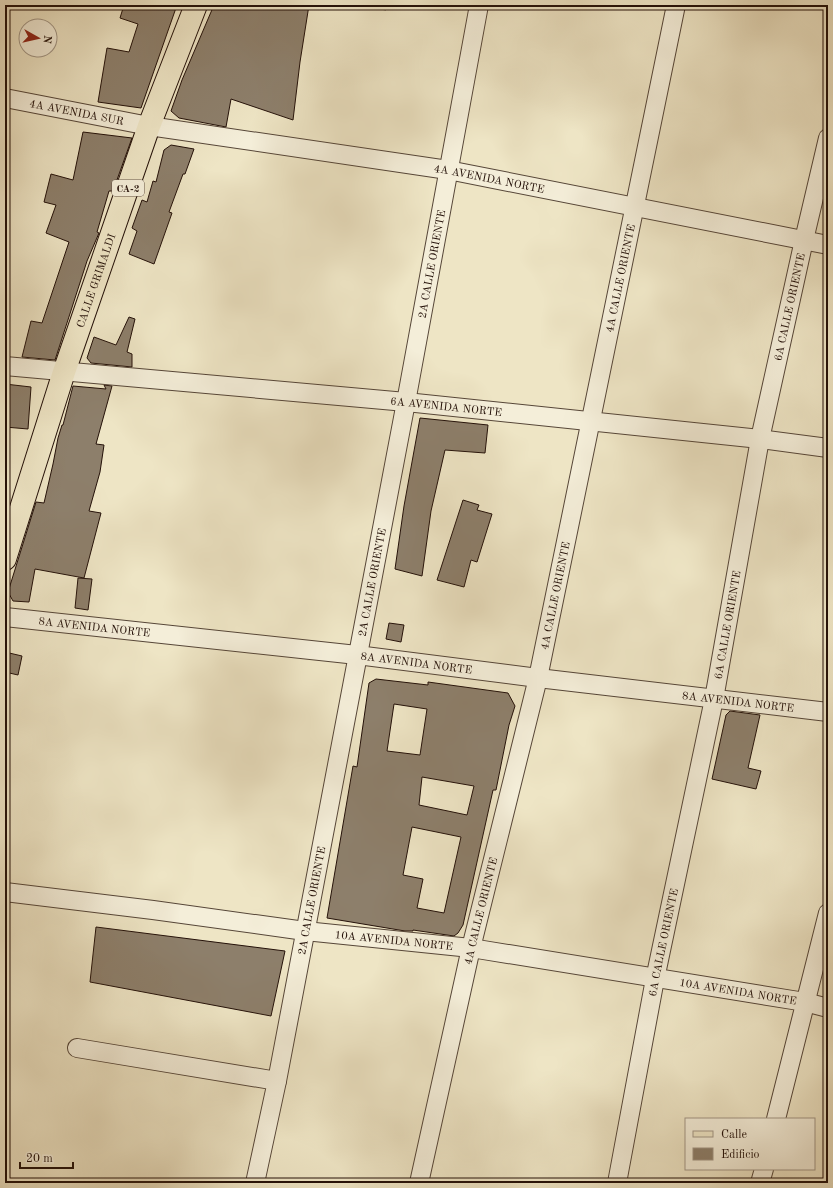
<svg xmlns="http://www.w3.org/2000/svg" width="833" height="1188" font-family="'Old Standard TT',serif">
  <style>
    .green { fill: #ccc1a5; stroke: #786957 }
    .building { fill: #8d7f6b; stroke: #241109; fill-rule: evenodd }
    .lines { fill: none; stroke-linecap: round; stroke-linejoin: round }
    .minor-casing { stroke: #564638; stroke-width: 20 }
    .major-casing { stroke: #241109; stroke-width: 24 }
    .minor { stroke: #f4eed9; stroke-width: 18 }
    .major { stroke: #eee5c5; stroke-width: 22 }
    .labels { text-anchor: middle; stroke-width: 3.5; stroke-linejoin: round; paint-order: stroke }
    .shield { fill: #f4eed9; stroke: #625347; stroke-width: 1 }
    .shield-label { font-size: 10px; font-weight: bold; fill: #241109 }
    .street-label { font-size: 11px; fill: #241109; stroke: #f4eed9 }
  </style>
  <rect width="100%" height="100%" fill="#eee5c5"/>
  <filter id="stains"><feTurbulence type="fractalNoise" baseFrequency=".005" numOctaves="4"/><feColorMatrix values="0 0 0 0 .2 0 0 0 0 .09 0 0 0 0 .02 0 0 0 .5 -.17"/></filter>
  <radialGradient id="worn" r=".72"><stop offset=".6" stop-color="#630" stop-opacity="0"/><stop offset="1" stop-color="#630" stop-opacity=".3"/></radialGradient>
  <path class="green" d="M356,5H387L386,10Z"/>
  <g class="building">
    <path d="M124,5H177L141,108L98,102L107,48L129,52L138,24L120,18Z"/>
    <path d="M214,5H309L300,62L293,120L231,99L226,127L179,118L171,111L182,80Z"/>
    <path d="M83,132L132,138L113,191H109L97,232L99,233L87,261L55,360L22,357L31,321L42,323L69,242L46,233L56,205L44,202L51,174L73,180Z"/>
    <path d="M171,145L194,149L185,174H183L169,212L172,213L154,264L129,254L137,231L132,228L142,200L147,202L153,181L156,182L164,150Z"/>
    <path d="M129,317L135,319L127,352L132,354V367L91,363L87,358L94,337L116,345Z"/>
    <path d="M5,384L31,387L28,429L5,427Z"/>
    <path d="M104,385L112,386L96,444L104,445L100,472L89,511L101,513L84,578L35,569L29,602L13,601L8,592L36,502L44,503L53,464L58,438L62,425H63L73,386L106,389Z"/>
    <path d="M420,418L488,425L485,453L445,450L431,511L422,576L395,569L404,506Z"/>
    <path d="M463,500L479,505L477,510L492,514L477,562L471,560L464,587L437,580Z"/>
    <path d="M78,578L92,579L88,610L75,608Z"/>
    <path d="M389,623L404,625L401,642L386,639Z"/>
    <path d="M5,652L22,656L18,675L5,672Z"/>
    <path d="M376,679L428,685V682L508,693L515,706L509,725L496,790H493L463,925L458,933L454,936L413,930V931H405L327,918L353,766L357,767L369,683ZM394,704L427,709L420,755L387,751ZM422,777L474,786L467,815L419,805ZM412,827L461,837L444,913L417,908L423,879L403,875Z"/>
    <path d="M730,711L760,715L748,768L761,771L756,789L712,779L726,715Z"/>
    <path d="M96,927L285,951L271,1016L90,982Z"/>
  </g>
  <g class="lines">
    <g class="minor-casing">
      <g id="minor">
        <path id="s1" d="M5,98L149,126L448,170L828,245"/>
        <path id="s2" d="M5,366L406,402L760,439L828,448"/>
        <path id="s3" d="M5,617L357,655L538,678L828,712"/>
        <path id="s4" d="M5,892L153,910L305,931L471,948L805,1002L828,1008"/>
        <path d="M77,1048L277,1081"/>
        <path d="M776,1119L828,913"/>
        <path id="s5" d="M255,1183L277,1081L406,402L479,5"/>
        <path id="s6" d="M419,1183L471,948L538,678L676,5"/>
        <path id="s7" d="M617,1183L655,979L714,699L760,439L804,240L828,138"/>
        <path d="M760,1183L764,1169"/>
      </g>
    </g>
    <g class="major-casing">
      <g id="major">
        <path id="s8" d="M5,559L64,372L149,126L196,5"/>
      </g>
    </g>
    <use href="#minor" class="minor"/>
    <use href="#major" class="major"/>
  </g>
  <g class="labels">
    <rect class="shield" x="112" y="180" width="32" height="16" rx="3"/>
    <g class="shield-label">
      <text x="128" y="192">CA-2</text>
    </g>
    <g class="street-label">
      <text dy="4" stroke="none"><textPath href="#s1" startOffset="73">4A AVENIDA SUR</textPath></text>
      <text dy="4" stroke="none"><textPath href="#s1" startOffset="491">4A AVENIDA NORTE</textPath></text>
      <text dy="4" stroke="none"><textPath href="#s5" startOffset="936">2A CALLE ORIENTE</textPath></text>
      <text dy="4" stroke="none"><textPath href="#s6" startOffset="927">4A CALLE ORIENTE</textPath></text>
      <text dy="4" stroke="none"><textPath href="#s8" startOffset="293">CALLE GRIMALDI</textPath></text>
      <text dy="4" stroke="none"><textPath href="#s7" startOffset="893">6A CALLE ORIENTE</textPath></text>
      <text dy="4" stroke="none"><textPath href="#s2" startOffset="443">6A AVENIDA NORTE</textPath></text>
      <text dy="4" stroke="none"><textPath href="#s5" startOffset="612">2A CALLE ORIENTE</textPath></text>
      <text dy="4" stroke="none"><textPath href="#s6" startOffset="603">4A CALLE ORIENTE</textPath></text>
      <text dy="4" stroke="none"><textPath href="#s7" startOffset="569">6A CALLE ORIENTE</textPath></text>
      <text dy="4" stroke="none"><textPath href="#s3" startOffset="90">8A AVENIDA NORTE</textPath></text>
      <text dy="4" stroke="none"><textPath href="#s3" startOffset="414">8A AVENIDA NORTE</textPath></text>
      <text dy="4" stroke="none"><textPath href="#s3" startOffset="738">8A AVENIDA NORTE</textPath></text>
      <text dy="4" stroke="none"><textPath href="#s5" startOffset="288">2A CALLE ORIENTE</textPath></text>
      <text dy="4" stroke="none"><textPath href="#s6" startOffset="279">4A CALLE ORIENTE</textPath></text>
      <text dy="4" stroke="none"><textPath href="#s4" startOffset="392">10A AVENIDA NORTE</textPath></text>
      <text dy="4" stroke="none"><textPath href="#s7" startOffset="245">6A CALLE ORIENTE</textPath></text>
      <text dy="4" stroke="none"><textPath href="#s4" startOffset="740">10A AVENIDA NORTE</textPath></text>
    </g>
  </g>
  <rect width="833" height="1188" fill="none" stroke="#eee5c5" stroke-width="20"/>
  <rect x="6" y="6" width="821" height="1176" fill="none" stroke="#241109" stroke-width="2"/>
  <rect x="10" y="10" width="813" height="1168" fill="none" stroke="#241109"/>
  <rect x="685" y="1118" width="130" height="52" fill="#f4eed9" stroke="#a19686"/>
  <rect x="693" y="1131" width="20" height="6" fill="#eee5c5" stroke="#a19686"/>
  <text x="721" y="1138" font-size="12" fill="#241109">Calle</text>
  <rect x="693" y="1148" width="20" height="12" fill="#8d7f6b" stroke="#a19686"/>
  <text x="721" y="1158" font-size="12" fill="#241109">Edificio</text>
  <g transform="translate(38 38) rotate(98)"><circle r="19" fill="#f4eed9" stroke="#a19686"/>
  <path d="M0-3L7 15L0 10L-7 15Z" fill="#8f2418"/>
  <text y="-6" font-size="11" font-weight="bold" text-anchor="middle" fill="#241109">N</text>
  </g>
  <path d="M20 1162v6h53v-6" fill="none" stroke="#241109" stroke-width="2"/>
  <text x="26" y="1162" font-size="12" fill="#241109" stroke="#f4eed9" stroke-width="3" paint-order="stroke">20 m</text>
  <rect width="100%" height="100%" filter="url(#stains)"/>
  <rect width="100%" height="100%" fill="url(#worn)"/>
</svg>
